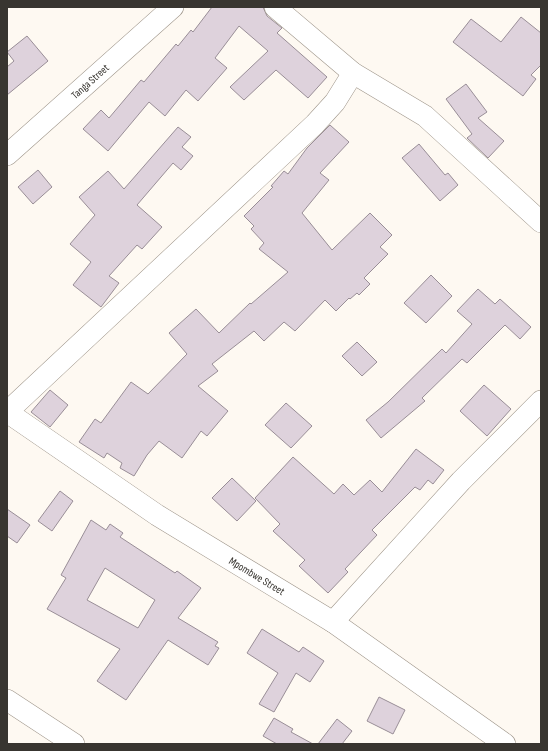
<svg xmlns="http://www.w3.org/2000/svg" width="548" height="751" font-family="'Sofia Sans Condensed',sans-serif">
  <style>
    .building { fill: #ded2dc; stroke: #998e97; fill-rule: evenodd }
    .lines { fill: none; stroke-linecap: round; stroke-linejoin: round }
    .minor-casing { stroke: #9e958a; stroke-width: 22 }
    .minor { stroke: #fff; stroke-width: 21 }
    .labels { text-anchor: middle; stroke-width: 3; stroke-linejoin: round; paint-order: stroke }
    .street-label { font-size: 11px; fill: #383530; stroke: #fff }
  </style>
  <rect width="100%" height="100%" fill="#fef9f2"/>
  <g class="building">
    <path d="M212,7H263L267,16L282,28L277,33L327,77L308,98L276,70L244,100L230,87L268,51L239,26L215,58L227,68L198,101L186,90L165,116L149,102L108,151L83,129L101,110L109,118L141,80L144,82L176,44L178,46L191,30L193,32Z"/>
    <path d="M521,17L541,33V65L531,75L536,79L523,96L453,42L471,19L501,42Z"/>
    <path d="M27,36L48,61L7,95V67L14,61L7,52Z"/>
    <path d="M466,84L487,112L478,118L504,141L488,158L467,138L472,134L446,99Z"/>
    <path d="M330,125L349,142L320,173L329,180L302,213L332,250L370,213L392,235L380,247L388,254L364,278L370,284L359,295L357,293L350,299L349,298L336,311L325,300L295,331L284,322L264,341L254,331L212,364L218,371L198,386L228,411L207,436L201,431L182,458L159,441L147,455L134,476L120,468L122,463L107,453L104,458L79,442L95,419L101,423L131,382L148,394L187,354L169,333L196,309L219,333L250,303L251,304L288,272L259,249L264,243L251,229L254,226L244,216L273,187L271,186L284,171L288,174L307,148Z"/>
    <path d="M178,127L191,137L182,147L193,156L181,170L173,163L137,205L162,227L142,249L137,245L109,276L119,283L101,307L73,285L91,262L70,244L95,215L79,197L108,171L124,189Z"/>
    <path d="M419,144L445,175L448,173L458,185L440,201L402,158Z"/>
    <path d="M38,170L52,187L33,204L18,187Z"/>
    <path d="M431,275L452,296L426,323L404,303Z"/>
    <path d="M478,289L495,304L500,299L531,327L520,339L505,325L467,363L462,359L422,398L425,401L381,438L366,420L388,402L442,349L446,353L472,324L457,311Z"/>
    <path d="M357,342L377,362L362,376L342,356Z"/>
    <path d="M484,385L511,409L487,436L460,411Z"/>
    <path d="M50,390L68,405L50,427L31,412Z"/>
    <path d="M286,403L312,426L291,448L265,425Z"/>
    <path d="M416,449L444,470L433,484L428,480L420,490L415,487L372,530L377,535L345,569L348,572L328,593L299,566L305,560L273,531L280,524L255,498L293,457L334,494L343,484L354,495L370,480L382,492Z"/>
    <path d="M232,478L256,501L237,521L212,498Z"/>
    <path d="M60,491L73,501L52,531L38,521Z"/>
    <path d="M7,509L30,525L17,543L7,536Z"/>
    <path d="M91,520L106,530L110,524L123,533L120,537L175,573L177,571L201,588L178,618L218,642L215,646L219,648L208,665L168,640L126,700L97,681L120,649L47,609L66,578L61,575ZM105,568L155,600L138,628L87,600Z"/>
    <path d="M262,629L299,652L303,647L324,661L310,682L296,673L274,712L259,704L278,673L247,653Z"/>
    <path d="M379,697L405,710L393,734L367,721Z"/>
    <path d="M274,718L293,729L291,732L313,744H277L263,736Z"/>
    <path d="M337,719L352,731L342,744H318Z"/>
  </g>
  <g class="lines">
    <g class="minor-casing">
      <g id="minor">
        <path d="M275,7L353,73L425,116L541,222"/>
        <path id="s1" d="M7,155L173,7"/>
        <path id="s2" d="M7,412L157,515L333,622L505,744"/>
        <path d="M7,412L315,124L335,102L353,73"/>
        <path d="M333,622L461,481L541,401"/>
        <path d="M7,700L74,744"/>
      </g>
    </g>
    <use href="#minor" class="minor"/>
  </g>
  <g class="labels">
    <g class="street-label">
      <text dy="4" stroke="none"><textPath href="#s1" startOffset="111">Tanga Street</textPath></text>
      <text dy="4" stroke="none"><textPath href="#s2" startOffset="299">Mpombwe Street</textPath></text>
    </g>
  </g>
  <rect width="548" height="751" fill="none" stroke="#383530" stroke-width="16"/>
</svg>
